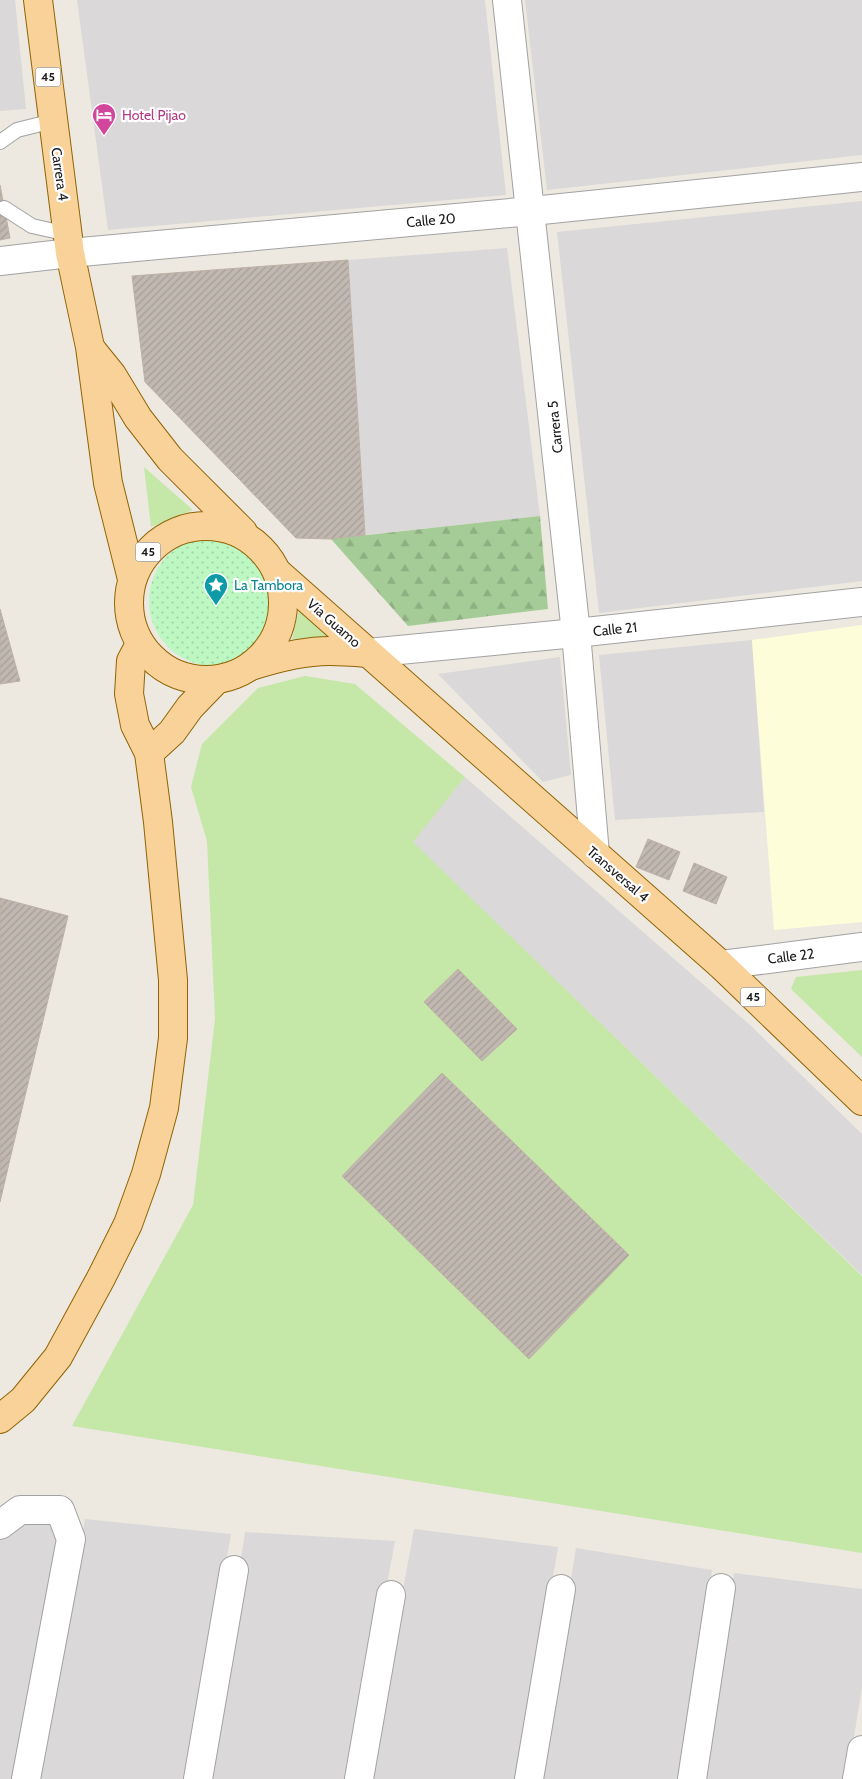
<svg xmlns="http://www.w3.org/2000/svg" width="862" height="1779" font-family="Cabin,sans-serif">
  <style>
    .residential { fill: #dad8d8 }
    .education { fill: #fdfed9 }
    .grass { fill: #c5e7a7 }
    .forest { fill: url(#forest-firs) }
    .park { fill: url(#park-dots) }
    .building { fill: url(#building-hatch); stroke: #beb0a4 }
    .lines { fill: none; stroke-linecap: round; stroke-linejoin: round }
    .lane-casing { stroke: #a2a2a2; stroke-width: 16 }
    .street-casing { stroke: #a2a2a2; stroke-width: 30 }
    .primary-casing { stroke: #906403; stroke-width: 30 }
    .lane { stroke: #fff; stroke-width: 14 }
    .street { stroke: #fff; stroke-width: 28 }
    .primary { stroke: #f9d29a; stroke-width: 28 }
    .labels { text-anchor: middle; stroke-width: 4.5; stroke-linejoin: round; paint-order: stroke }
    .shield { fill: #fff; stroke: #5f5f5f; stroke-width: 1 }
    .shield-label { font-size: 12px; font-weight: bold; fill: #1b1b1b }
    .hotel-label { font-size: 14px; fill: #b23c85; stroke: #fff; text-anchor: start }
    .street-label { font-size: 14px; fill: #1b1b1b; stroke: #fff }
    .culture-label { font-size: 14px; fill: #0d838f; stroke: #fff; text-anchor: start }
  </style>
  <defs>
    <pattern id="forest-firs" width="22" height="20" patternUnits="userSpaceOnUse" patternTransform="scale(1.25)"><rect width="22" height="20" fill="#a5cc96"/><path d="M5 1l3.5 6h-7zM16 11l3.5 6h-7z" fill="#8daf81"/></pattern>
    <pattern id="park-dots" width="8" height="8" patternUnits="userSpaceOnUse" patternTransform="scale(1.25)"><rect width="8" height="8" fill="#bdf8c3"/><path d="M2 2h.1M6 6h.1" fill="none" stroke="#a2d4a7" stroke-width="1.8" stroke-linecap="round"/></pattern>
    <pattern id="building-hatch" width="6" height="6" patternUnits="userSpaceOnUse" patternTransform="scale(1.25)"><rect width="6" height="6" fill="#c1b8b1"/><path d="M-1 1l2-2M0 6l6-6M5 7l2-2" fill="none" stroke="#a59e98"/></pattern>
  </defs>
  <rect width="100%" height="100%" fill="#ede9e1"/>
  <g class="residential">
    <path d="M0,0H15L26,109L0,111Z"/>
    <path d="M77,0H485L506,195L108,230Z"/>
    <path d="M525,0H862V155L547,190Z"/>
    <path d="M862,201V581L599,613L557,232Z"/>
    <path d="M507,248L540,516L365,535L348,260Z"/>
    <path d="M752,640L764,812L615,820L599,655Z"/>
    <path d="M560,657L571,775L543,782L438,674Z"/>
    <path d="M465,777L750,1025L862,1134V1275L412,842Z"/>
    <path d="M85,1519L231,1534L188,1779H35Z"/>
    <path d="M23,1520L52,1521L60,1539L16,1779H0V1538Z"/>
    <path d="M414,1529L558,1547L520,1779H369Z"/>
    <path d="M245,1532L395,1541L351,1779H207Z"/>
    <path d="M576,1548L712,1570L681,1779H539Z"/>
    <path d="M734,1573L862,1589V1688L847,1779H702Z"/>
  </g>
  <path class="education" d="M862,625V922L774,930L752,640Z"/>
  <g class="grass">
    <path d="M144,467L193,510L151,527Z"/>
    <path d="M299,610L332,638L292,639Z"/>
    <path d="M305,676L355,684L465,777L413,842L862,1276V1553L72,1426L193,1205L215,1019L207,841L191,787L202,744L258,688Z"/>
    <path d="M862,970V1057L791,989L796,977Z"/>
  </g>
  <path class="forest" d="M540,516L548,609L408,626L331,539Z"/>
  <circle class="park" cx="214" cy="601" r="65"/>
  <g class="building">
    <path d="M0,185L10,238L0,240Z"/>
    <path d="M348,260L365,535L331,539L296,538L145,382L132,276Z"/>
    <path d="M0,609L20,681L0,684Z"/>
    <path d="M648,839L680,852L669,880L636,867Z"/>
    <path d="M694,863L727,877L716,904L683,891Z"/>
    <path d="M0,898L4,899L0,917Z"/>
    <path d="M4,899L68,916L10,1159L0,1156V917Z"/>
    <path d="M458,969L517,1029L482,1061L424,1002Z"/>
    <path d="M442,1073L629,1255L529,1359L342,1176Z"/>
    <path d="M0,1157L10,1159L0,1202Z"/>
  </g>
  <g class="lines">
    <g class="lane-casing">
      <g id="lane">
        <path d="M0,142L17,130L53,121"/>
        <path d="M4,208L32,226L68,234"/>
      </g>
    </g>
    <g class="street-casing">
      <g id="street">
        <path d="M507,0L576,633L595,854"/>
        <path d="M0,261L70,253L532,211L862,177"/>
        <path d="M368,653L576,633L862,602"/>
        <path d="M721,965L862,947"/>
        <path d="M0,1525L20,1510H60L71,1539L26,1779"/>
        <path d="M198,1779L234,1570"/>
        <path d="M359,1779L391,1595"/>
        <path d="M529,1779L561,1589"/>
        <path d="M692,1779L721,1588"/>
        <path d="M857,1779L862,1750"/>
      </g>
    </g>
    <g class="primary-casing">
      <g id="primary">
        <path d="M38,0L70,253L90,347L108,483L132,579"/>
        <path d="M91,349L112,375L138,418L170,459L243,532"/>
        <circle cx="206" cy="603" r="77"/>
        <path d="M278,573L721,965L862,1101"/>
        <path d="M251,666C276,658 302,651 329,651C342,651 355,652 368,653"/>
        <path d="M149,753L172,732L190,707L216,680"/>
        <path d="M0,1419L23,1400L58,1357L101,1278L128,1224L146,1174L164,1108L173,1038V980L158,822L149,753L135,725L129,694L131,661L140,644"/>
      </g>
    </g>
    <use href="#lane" class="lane"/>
    <use href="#street" class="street"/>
    <use href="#primary" class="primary"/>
  </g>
  <defs>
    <g id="hotel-pin" transform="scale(1.25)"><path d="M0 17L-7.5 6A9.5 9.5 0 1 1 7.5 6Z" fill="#d1479c" stroke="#fff"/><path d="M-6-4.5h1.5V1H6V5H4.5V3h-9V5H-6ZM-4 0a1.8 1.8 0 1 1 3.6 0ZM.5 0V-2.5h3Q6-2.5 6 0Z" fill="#fff"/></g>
    <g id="sight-pin" transform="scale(1.25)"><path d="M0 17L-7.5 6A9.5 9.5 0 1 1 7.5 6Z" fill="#0f9aa8" stroke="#fff"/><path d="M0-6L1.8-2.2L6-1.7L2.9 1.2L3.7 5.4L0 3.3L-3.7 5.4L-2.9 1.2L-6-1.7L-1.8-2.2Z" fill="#fff"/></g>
  </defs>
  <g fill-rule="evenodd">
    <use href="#hotel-pin" x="104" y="115"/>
    <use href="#sight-pin" x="216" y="585"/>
  </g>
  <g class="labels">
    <g class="shield">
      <rect x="35.5" y="67.5" width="25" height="19" rx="4"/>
      <rect x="135.5" y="542.5" width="25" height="19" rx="4"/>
      <rect x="740.5" y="987.5" width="25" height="19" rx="4"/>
    </g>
    <g class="shield-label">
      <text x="48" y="81">45</text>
      <text x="148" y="556">45</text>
      <text x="753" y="1001">45</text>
    </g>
    <g class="hotel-label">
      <text x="122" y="120">Hotel Pijao</text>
    </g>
    <g class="street-label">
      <text transform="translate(60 174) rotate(82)" y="5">Carrera 4</text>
      <text transform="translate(431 220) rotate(-5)" y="5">Calle 20</text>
      <text transform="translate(555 427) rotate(-96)" y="5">Carrera 5</text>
      <text transform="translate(334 623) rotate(41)" y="5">Vía Guamo</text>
      <text transform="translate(615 629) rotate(-6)" y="5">Calle 21</text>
      <text transform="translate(618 874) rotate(41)" y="5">Transversal 4</text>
      <text transform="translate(791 956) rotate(-7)" y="5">Calle 22</text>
    </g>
    <g class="culture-label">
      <text x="234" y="590">La Tambora</text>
    </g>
  </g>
</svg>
